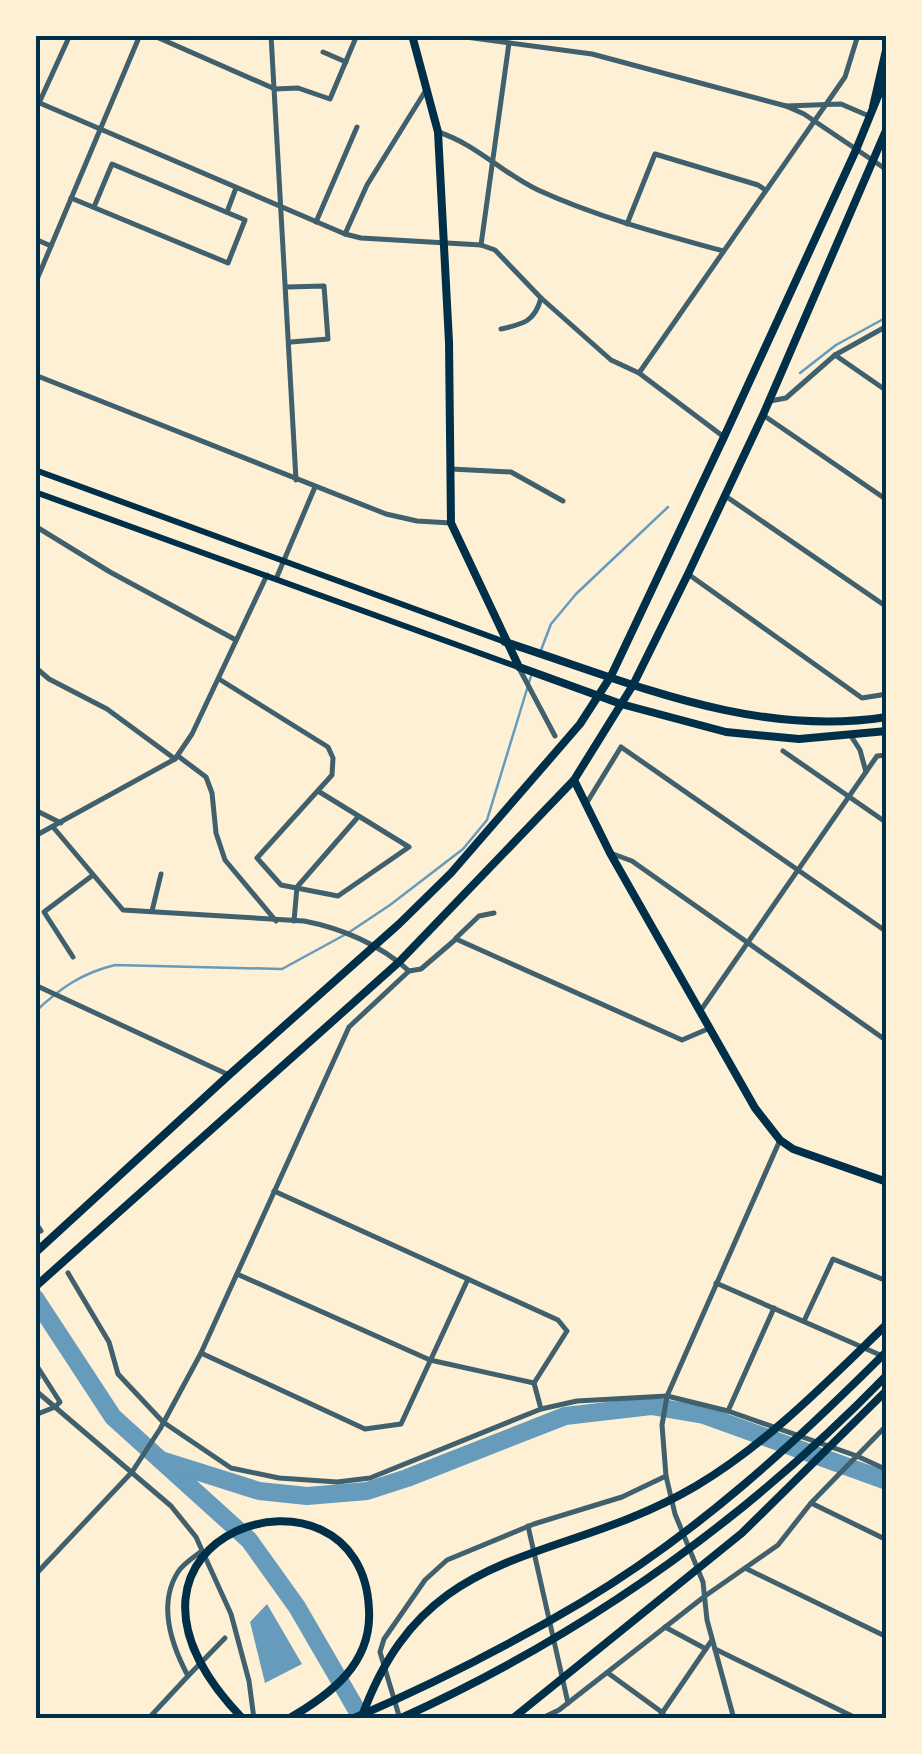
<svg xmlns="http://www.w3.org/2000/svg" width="922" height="1754" font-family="'Space Grotesk',sans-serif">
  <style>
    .water { fill: #669bbc }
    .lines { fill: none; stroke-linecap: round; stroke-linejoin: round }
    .stream { stroke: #669bbc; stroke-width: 2.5 }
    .river { stroke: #669bbc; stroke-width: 18 }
    .minor { stroke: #3f606c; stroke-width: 5 }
    .tertiary { stroke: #3f606c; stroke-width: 5 }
    .secondary { stroke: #003049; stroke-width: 6 }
    .primary { stroke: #003049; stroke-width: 8 }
    .trunk { stroke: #003049; stroke-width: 8 }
    .motorway { stroke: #003049; stroke-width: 8 }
    .neatline { fill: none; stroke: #003049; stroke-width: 4 }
  </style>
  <rect width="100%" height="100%" fill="#fdf0d5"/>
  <path class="water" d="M267,1604L302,1664L265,1683L250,1622Z"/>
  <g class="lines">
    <g class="stream">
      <path d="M800,373L836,345L887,317"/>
      <path d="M541,650L551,624L576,594L668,507"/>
      <path d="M35,1012C60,988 82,973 115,965L282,969L348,933L390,905L463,849L487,820L531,676"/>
      <path d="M35,1372L40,1378"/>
    </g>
    <g class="river">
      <path d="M35,1298L113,1417L249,1540L297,1607L362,1719"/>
      <path d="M161,1460L259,1491L307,1496L367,1491L407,1478L565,1416L651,1406L704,1415L887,1481"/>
    </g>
    <g class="minor">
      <path d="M152,35L275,89L298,88L330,99L357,35"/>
      <path d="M271,35L296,480"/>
      <path d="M323,52L346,62"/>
      <path d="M35,101L345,234L361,238L481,245L495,250L541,298L611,360L639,373L724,437"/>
      <path d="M39,103L70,35"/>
      <path d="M786,106L841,104L869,116"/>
      <path d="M438,132C476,144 502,173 538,190C597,217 661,234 723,251"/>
      <path d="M71,198L228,263L245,220L112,164L94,207"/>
      <path d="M227,212L236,188"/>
      <path d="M316,222L357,127"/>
      <path d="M627,224L655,154L758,185L764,189"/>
      <path d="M345,234L367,185L426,90"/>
      <path d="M35,239L51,246"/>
      <path d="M481,245L509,43"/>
      <path d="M35,284L140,35"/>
      <path d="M287,287L324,286L328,339L291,342"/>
      <path d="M501,329C524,324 535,321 541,298"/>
      <path d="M835,355L887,391"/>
      <path d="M639,373L845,77L858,35"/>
      <path d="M770,401L786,398L835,355L887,326"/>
      <path d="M763,415L887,500"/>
      <path d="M451,469L511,472L563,501"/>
      <path d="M724,495L887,607"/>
      <path d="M35,526L110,572L236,640"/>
      <path d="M688,574L862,698L887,694"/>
      <path d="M276,579L315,487"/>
      <path d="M35,667L49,679L107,709L175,759"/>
      <path d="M519,668L555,736"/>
      <path d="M219,679L328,747L333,758L332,775L257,858L281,885L338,896L409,847L318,791"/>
      <path d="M851,736L860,750L866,772"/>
      <path d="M783,751L887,823"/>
      <path d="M178,756L206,777L212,793L216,833L225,860L276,921"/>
      <path d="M586,804L621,747L887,932"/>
      <path d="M35,810L61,823"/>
      <path d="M53,827L123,910L304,921C341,928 381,945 409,971L421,969L456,939L682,1040L710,1028"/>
      <path d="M35,836L175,759L192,734L267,575"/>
      <path d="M613,854L632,861L887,1041"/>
      <path d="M152,911L161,874"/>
      <path d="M294,921L297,887L358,817"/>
      <path d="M456,938L479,916L494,913"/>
      <path d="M73,957L44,912L93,875"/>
      <path d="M35,985L229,1075"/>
      <path d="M701,1010L877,756L887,755"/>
      <path d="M274,1191L558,1320L567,1331L534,1383L541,1409"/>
      <path d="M35,1222L41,1231"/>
      <path d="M68,1273L109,1342L118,1374L163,1422L231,1468L279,1478L337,1482L370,1478L541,1409L577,1401L667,1396L728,1411L857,1456L887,1470"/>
      <path d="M237,1274L430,1360L534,1383"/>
      <path d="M716,1283L887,1358"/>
      <path d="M804,1321L833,1259L887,1281"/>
      <path d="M201,1353L365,1429L401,1424L468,1279"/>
      <path d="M35,1363L60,1402L55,1407L35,1415"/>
      <path d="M667,1396L662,1425L666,1476L675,1514L703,1582L707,1620L734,1719"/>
      <path d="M728,1411L774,1308"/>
      <path d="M811,1503L887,1540"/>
      <path d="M528,1526L568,1703"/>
      <path d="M747,1569L887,1637"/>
      <path d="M35,1575L132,1472L160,1429L201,1353L349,1027L409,971"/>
      <path d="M665,1627L706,1649"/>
      <path d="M715,1649L858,1719"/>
      <path d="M608,1673L663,1713"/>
      <path d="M188,1676L225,1638"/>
      <path d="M148,1719L188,1676C172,1646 157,1605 178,1572C183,1564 194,1557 202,1551"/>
      <path d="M400,1719L380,1652L384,1639L425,1580L447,1560L534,1524L622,1497L666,1476"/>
      <path d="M528,1719L542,1718L559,1710L705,1596L778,1545L811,1503L887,1425"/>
      <path d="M658,1719L712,1640"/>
    </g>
    <g class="tertiary">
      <path d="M451,35L592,54L786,106L804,114L887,170"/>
      <path d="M35,375L386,514L417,521L451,523"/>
      <path d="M35,1390L171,1506L196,1537L231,1614L249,1681L254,1719"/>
      <path d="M667,1396L780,1140"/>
    </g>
    <g class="secondary">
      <path d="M35,470L505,642"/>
      <path d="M35,492L518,667"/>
    </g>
    <g class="primary">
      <path d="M412,35L438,132L449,342L451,523L519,667L621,704L726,732L799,739L887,731"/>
      <path d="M505,642C630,682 752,738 887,717"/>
      <path d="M574,780L610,853L755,1108L780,1140L793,1149L887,1182"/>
    </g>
    <g class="trunk">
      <path d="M35,1253L229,1075L399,924L451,873L580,724L611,676L724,437L856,150L887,74"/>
      <path d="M35,1287L399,962L574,780L633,685L688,574L763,415L887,128"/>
    </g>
    <g class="motorway">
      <path d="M873,107L887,46"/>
      <path d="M243,1719C62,1532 363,1442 369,1610C372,1664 330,1695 288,1719"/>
      <path d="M352,1719C431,1685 508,1646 582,1602C696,1534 794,1444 887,1351"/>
      <path d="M361,1719C425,1538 557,1568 696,1486C767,1444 828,1381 887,1324"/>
      <path d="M399,1719C583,1636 746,1520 887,1375"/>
      <path d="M512,1719L742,1533L887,1390"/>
    </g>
  </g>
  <rect width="922" height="1754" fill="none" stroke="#fdf0d5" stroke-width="75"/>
  <rect x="38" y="38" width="846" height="1678" class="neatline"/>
</svg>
